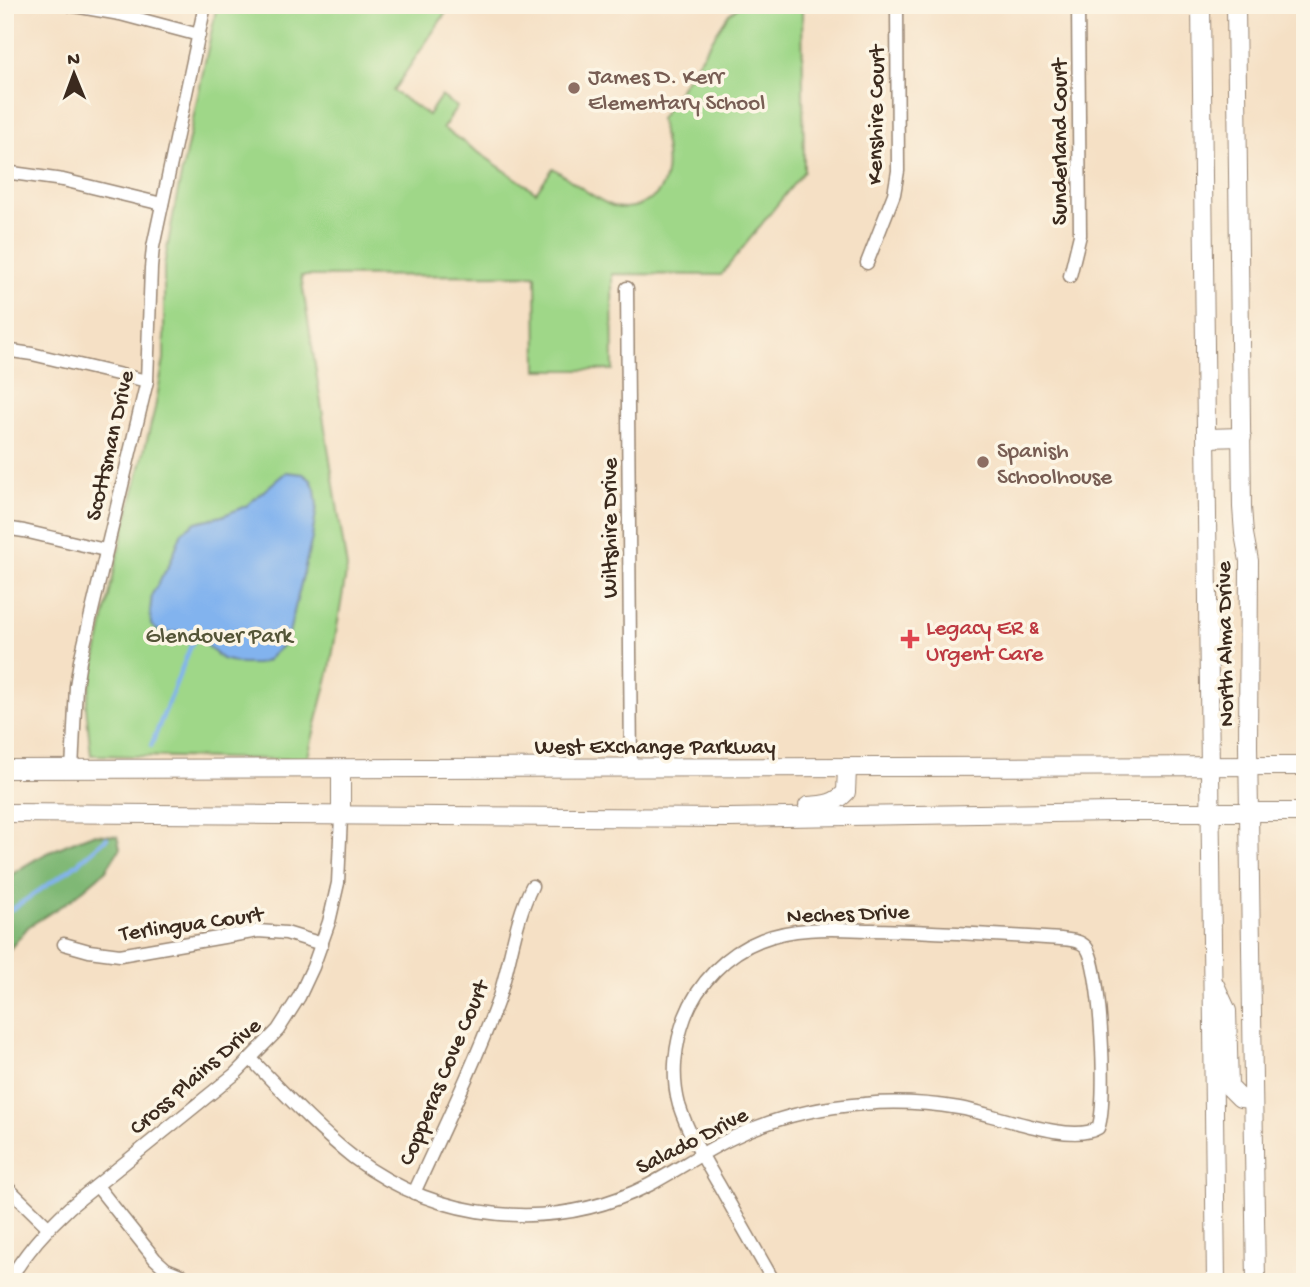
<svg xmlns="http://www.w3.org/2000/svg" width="1310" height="1287" font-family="'Gochi Hand',sans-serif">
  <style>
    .green { fill: #9fd788; stroke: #6d8053; stroke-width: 2 }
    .forest { fill: #7fb874; stroke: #5d7149; stroke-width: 2 }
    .water { fill: #82b3ee; stroke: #5e6e86; stroke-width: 2 }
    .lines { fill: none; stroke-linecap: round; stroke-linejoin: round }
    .stream { stroke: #82b3ee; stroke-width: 4.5 }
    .street-casing { stroke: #988572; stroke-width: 15 }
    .secondary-casing { stroke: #988572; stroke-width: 20 }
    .street { stroke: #fff; stroke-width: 12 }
    .secondary { stroke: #fff; stroke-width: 18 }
    .education-dot { fill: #8d6e63; stroke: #fcf5e5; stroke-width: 2.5 }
    .health-dot { fill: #e0444e; stroke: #fcf5e5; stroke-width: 2.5 }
    .labels { text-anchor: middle; stroke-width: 7; stroke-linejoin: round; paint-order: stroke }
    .education-label { font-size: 23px; fill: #785e54; stroke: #fcf5e5; text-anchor: start }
    .street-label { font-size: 23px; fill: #3b2a1e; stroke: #fcf5e5 }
    .health-label { font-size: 23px; fill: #be3a42; stroke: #fcf5e5; text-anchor: start }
    .park-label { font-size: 23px; fill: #545538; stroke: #fcf5e5 }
  </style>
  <rect width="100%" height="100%" fill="#fcf5e5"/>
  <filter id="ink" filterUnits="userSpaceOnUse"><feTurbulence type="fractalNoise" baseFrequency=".0143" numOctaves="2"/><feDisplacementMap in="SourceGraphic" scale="14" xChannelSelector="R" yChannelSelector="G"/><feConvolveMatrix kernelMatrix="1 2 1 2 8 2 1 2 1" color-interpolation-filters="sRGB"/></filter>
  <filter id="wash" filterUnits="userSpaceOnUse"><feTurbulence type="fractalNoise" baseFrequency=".00686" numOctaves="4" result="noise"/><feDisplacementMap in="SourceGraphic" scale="28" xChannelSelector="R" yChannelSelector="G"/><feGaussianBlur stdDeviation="1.57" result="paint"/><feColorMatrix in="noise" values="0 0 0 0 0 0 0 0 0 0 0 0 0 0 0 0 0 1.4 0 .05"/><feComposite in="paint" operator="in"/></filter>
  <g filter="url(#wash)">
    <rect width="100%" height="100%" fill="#f5e0c5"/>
    <path class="green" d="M217,5H451L393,91L428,115L441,96L457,107L443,128L536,192L553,168C571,180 589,195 608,204C618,209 630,209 640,205C678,191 666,150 660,119L729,14L741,5H802L804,171L721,275L612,274L613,370H537L536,275L301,276L347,568L330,669L307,760L91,755L86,706L117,558L155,408L164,359V266L176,200Z"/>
    <path class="forest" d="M93,834L117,836L120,848L106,870L72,899L28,927L5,955V880C32,858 61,846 93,834Z"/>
    <path class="water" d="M286,472L303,474L311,480L315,489L317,506L312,538L287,641L266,661L257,664H242L222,659L204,643L183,632L163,633L155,629L151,625L150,612L152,594L169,565L182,532L196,522L222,516L246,506Z"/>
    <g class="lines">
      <g class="stream">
        <path d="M151,746L194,638"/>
        <path d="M5,914L72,868L107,838"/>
      </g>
    </g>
  </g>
  <g filter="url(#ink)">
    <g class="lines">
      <g class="street-casing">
        <g id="street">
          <path d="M69,5L120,14L199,35"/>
          <path d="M5,172L63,180L162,204"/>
          <path d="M867,263L894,194L898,171L897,5"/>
          <path d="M1070,276L1080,235L1078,5"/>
          <path d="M627,288L631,769"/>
          <path d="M5,350L32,354L147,381"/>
          <path d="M5,528L24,531L105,550"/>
          <path d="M72,770L76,686L80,661L147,381L151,268L153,247L205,5"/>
          <path d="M64,944L89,951L120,955L258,931L286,933L322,944"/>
          <path d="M251,1059C284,1093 317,1129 354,1158C440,1222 553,1234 649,1185C677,1170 703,1152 732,1138C773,1118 819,1107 864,1104C896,1101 928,1103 959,1108C992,1113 1071,1145 1098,1128C1108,1107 1101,964 1086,947C1080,940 1070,940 1061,939C998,935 935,931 871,930C835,929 795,926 761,940C727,953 698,983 685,1017C675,1044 671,1076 679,1105C688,1133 704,1159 719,1185C737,1217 756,1250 774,1282"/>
          <path d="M5,1185L48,1227"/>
          <path d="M97,1186L155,1259L166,1269L188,1278"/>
          <path d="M414,1193C443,1129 474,1066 498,1000C511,962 514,922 532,886"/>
          <path d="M8,1282C25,1253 46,1229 70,1207L235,1074L278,1030L299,997L313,967L329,922L338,883L341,816"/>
        </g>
      </g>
      <g class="secondary-casing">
        <g id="secondary">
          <path d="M1201,5L1216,1282"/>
          <path d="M1236,5L1242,507L1244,534L1249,561L1248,746L1256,1282"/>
          <path d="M1207,438L1242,437"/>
          <path d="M5,769L1305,766"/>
          <path d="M808,806C825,805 835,804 846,792L847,769"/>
          <path d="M5,813L729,818L1113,812H1305"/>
          <path d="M341,816V770"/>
          <path d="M1215,985L1227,1011L1229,1087L1240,1098L1253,1099"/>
        </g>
      </g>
      <use href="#street" class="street"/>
      <use href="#secondary" class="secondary"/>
    </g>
  </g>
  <g class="education-dot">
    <circle cx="574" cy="88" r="7"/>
    <circle cx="983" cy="462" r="7"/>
  </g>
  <path class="health-dot" d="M906.5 628.5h7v7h7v7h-7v7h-7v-7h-7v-7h7z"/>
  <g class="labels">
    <g class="education-label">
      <text x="588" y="83">James D. Kerr<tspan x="588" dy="26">Elementary School</tspan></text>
      <text x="997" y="457">Spanish<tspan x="997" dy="26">Schoolhouse</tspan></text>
    </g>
    <g class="street-label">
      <text transform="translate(874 115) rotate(-89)" y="8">Kenshire Court</text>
      <text transform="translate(1058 142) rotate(-90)" y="8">Sunderland Court</text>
      <text transform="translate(108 445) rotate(-77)" y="8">Scottsman Drive</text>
      <text transform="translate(608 528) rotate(-90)" y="8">Wiltshire Drive</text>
      <text transform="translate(1223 644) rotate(-91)" y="8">North Alma Drive</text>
      <text x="655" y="753">West Exchange Parkway</text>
      <text transform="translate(848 912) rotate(-2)" y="8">Neches Drive</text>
      <text transform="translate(191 922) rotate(-8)" y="8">Terlingua Court</text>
      <text transform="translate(442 1072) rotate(-67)" y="8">Copperas Cove Court</text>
      <text transform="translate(194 1075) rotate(-41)" y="8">Cross Plains Drive</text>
      <text transform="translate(691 1139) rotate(-27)" y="8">Salado Drive</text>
    </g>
    <g class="health-label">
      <text x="926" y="634">Legacy ER &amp;<tspan x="926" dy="26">Urgent Care</tspan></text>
    </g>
    <g class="park-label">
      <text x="219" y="642">Glendover Park</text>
    </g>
  </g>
  <rect width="1310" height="1287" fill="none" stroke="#fcf5e5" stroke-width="28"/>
  <g transform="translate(74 74) rotate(359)" stroke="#fcf5e5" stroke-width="5" paint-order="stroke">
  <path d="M0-5L12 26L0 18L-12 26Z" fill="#3b2a1e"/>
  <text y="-10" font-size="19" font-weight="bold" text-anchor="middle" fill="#3b2a1e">N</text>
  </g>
</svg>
